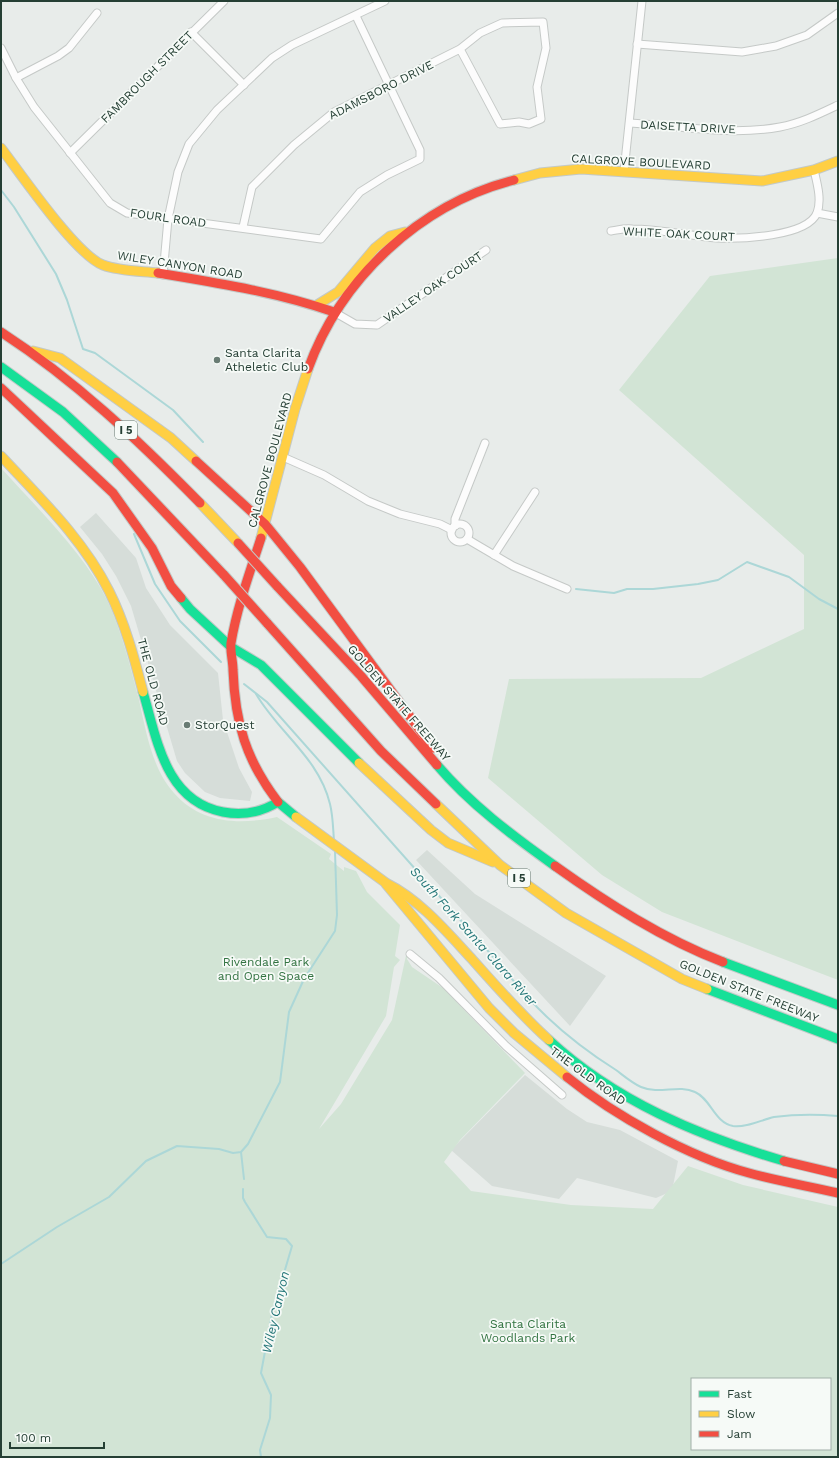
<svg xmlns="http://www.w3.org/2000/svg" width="839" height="1458" font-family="'Work Sans',sans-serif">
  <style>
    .built { fill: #d6ddd9 }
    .green { fill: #d2e4d5; fill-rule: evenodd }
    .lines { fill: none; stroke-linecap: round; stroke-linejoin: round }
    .stream { stroke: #acd7d7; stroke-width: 2 }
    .street-casing { stroke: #c5c9c7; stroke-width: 9 }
    .fast-casing { stroke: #c3c9c7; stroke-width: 11 }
    .slow-casing { stroke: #c3c9c7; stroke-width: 11 }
    .jam-casing { stroke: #c3c9c7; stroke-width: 11 }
    .street { stroke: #fcfcfc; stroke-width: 7 }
    .fast { stroke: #16e098; stroke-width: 9 }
    .slow { stroke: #ffcf43; stroke-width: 9 }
    .jam { stroke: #f24e42; stroke-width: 9 }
    .jam-bridge-casing { stroke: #c3cac7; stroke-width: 11; stroke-linecap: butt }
    .jam-bridge { stroke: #f24e42; stroke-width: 9 }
    .poi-dot { fill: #697c74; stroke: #f6faf7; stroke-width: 1.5 }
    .labels { text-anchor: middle; stroke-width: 3.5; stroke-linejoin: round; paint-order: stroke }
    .shield { fill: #f6faf7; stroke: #64776e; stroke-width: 1 }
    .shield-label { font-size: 11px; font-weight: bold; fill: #253f34 }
    .street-label { font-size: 12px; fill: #253f34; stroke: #f6faf7 }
    .poi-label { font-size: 12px; fill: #253f34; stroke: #f6faf7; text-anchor: start }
    .park-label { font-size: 12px; fill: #327341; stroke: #f6faf7 }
    .water-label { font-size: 13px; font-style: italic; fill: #237678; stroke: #f6faf7 }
  </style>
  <rect width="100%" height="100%" fill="#e8ecea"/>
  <g class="built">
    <path d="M96,513L136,558L146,588L170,625L218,673L223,720L239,768L252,792L250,801L220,798L205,792L185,773L177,761L131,606L116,576L102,554L80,527Z"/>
    <path d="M427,850L475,894L606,976L570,1026L416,860Z"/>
    <path d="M525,1075L567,1109L587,1122L620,1130L678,1161L672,1191L656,1198L577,1178L559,1199L492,1186L451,1150Z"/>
  </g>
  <g class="green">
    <path d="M838,258V980L662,912L602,875L488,778L509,679L701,678L804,629V555L619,390L710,276Z"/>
    <path d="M1,468C36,507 84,553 107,600C122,632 130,666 139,700C146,731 152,769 174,793C201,824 240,825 277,817L331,854L329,859L344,871V867L356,871L367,892L400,925L395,956L400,960L394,967L386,1016L319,1129L341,1104L392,1020L407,951V959L412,967L443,988L525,1073L460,1140L444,1162L471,1191L571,1205L653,1209L688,1166L743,1185L838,1207V1457H1ZM692,1379H830V1449H692Z"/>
  </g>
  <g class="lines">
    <g class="stream">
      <path d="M1,190L14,207L56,274L67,300L83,349L95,353L173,410L203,442"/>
      <path d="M134,534L155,584L180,621L221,662"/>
      <path d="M576,589L614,593L627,589H653L698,584L718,580L747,562L789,577L819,599L838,609"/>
      <path d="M244,684L267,702L504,969C534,1009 573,1043 616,1070C624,1076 632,1083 641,1087C660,1095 678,1084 695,1092C711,1099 714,1122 733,1126C746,1128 761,1120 774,1117C796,1114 817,1114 838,1116"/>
      <path d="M256,694C279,733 319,758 330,804C333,816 333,828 334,841"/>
      <path d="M241,1152L244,1179"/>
      <path d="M243,1189V1198L245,1202L267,1237L286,1239L292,1246L272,1314L261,1373L271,1395L270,1418L260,1450L261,1457"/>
      <path d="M1,1264L57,1227L109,1197L146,1161L177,1146L219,1149L233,1153L241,1152L248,1144L280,1082L289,1012L304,979L335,931L337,915L335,851"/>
    </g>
    <g class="street-casing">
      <g id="street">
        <path d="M191,32L244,85"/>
        <path d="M637,44L742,52L776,46L807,35L838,13"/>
        <path d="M1,48L16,78L34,107L110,203L127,213L321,239L360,192L387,175L420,159V150L356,16"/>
        <path d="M16,78L58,56L69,48L97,13"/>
        <path d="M630,123C679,126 732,136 780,127C801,123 819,114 838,105"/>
        <path d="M70,153L224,1"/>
        <path d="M624,171L642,1"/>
        <path d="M817,213L838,217"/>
        <path d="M243,227L252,187L294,145L334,112L460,49L480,33L502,23L543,22L546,48L537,87L541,119L529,124L519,122L500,124L460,49"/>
        <path d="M611,231C618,230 626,228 632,229C661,229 689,236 717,238C740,239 807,237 817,213C822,200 817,183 814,170"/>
        <path d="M163,275L168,219L178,172L189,144L217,110L272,58L292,45L385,1"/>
        <path d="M334,312L355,324L377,325L486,250"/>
        <path d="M283,457L324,475L368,501L400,514L440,524L452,530"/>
        <circle cx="460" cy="533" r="9"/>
        <path d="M455,526V519L485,443"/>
        <path d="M467,539L513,566L567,589"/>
        <path d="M494,555L535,492"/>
        <path d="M410,954L439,978L506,1046L562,1095"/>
      </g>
    </g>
    <g class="fast-casing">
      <g id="fast">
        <path d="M1,367L63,412L117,462"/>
        <path d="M181,598L190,609L231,647L261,665L359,763"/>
        <path d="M143,692C157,739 165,801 223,812C243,816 260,813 278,802L296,817"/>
        <path d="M437,765C470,804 513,836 555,866"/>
        <path d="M723,962L838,1005"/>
        <path d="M707,989L838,1039"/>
        <path d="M549,1040C615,1101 699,1136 784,1161"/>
      </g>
    </g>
    <g class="slow-casing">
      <g id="slow">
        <path d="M1,148C21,174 76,255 103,265C119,271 140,271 158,273"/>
        <path d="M514,180L540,173L581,169L762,181L814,170L838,161"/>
        <path d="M317,305L338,292L375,248L390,236L405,232"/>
        <path d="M33,351L60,358L171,438L196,461"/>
        <path d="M1,456C40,498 83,539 109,591C125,623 134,657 143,692"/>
        <path d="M200,503L238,543"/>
        <path d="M261,538L295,409L308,369"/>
        <path d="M359,763L431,830L448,843L493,862"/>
        <path d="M436,804L500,865L566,913L682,979L707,989"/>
        <path d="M296,817L386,883C420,900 446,931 471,958C496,986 521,1015 549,1040"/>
        <path d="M386,884L489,1008L514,1033L567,1077"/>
      </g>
    </g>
    <g class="jam-casing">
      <g id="jam">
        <path d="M158,273C218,283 276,292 334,312"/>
        <path d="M1,332C75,380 138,440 200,503"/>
        <path d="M308,369C341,278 420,204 514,180"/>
        <path d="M1,388L113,493L152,548L171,586L181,598"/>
        <path d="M196,461L265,524L300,567L433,748"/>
        <path d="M117,462L224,575"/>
        <path d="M261,538C250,572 237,607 231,643C230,652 233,661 233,670C235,723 246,760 278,802"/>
        <path d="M277,586L361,676L437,765"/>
        <path d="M267,623L381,751L436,804"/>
        <path d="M555,866C607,903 663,939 723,962"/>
        <path d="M567,1077C615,1116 689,1157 749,1173C778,1181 808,1186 838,1193"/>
        <path d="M784,1161L838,1174"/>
      </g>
    </g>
    <use href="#street" class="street"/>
    <use href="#fast" class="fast"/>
    <use href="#slow" class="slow"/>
    <use href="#jam" class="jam"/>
    <g class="jam-bridge-casing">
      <g id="jam-bridge">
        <path d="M238,543L277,586"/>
        <path d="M224,575L267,623"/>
      </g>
    </g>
    <use href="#jam-bridge" class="jam-bridge"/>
  </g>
  <g class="poi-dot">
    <circle cx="217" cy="360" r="4"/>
    <circle cx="187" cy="725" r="4"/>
  </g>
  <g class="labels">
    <g class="shield">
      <rect x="115" y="421" width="22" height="18" rx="3"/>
      <rect x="508" y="869" width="22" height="18" rx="3"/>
    </g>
    <g class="shield-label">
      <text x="126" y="434">I 5</text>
      <text x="519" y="882">I 5</text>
    </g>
    <g class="street-label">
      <text transform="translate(147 77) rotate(-45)" y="4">FAMBROUGH STREET</text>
      <text transform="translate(381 90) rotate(-27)" y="4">ADAMSBORO DRIVE</text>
      <text transform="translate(688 127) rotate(3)" y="4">DAISETTA DRIVE</text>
      <text transform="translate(641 162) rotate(3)" y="4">CALGROVE BOULEVARD</text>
      <text transform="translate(168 218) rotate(8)" y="4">FOURL ROAD</text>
      <text transform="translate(679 234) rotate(3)" y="4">WHITE OAK COURT</text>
      <text transform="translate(180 265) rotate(9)" y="4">WILEY CANYON ROAD</text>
      <text transform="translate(433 287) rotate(-34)" y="4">VALLEY OAK COURT</text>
      <text transform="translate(270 460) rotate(-75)" y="4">CALGROVE BOULEVARD</text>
      <text transform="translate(153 682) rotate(75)" y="4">THE OLD ROAD</text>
      <text transform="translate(399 703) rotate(49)" y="4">GOLDEN STATE FREEWAY</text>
      <text transform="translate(749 991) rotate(22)" y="4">GOLDEN STATE FREEWAY</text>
      <text transform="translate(588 1076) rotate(36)" y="4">THE OLD ROAD</text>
    </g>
    <g class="poi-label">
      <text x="225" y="357">Santa Clarita<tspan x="225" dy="14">Atheletic Club</tspan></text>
      <text x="195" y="729">StorQuest</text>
    </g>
    <g class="park-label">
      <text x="266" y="966">Rivendale Park<tspan x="266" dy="14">and Open Space</tspan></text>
      <text x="528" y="1328">Santa Clarita<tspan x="528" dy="14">Woodlands Park</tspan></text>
    </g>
    <g class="water-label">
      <text transform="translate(474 936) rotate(48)" y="5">South Fork Santa Clara River</text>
      <text transform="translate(275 1312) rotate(-77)" y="5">Wiley Canyon</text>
    </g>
  </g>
  <rect width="839" height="1458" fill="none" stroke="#253f34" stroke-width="4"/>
  <rect x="691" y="1378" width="140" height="72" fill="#f6faf7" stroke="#a2afa9"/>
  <rect x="699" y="1391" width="20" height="6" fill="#16e098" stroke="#a2afa9"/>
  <text x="727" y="1398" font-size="12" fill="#253f34">Fast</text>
  <rect x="699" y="1411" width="20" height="6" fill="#ffcf43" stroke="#a2afa9"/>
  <text x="727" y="1418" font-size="12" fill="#253f34">Slow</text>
  <rect x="699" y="1431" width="20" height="6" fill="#f24e42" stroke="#a2afa9"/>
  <text x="727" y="1438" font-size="12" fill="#253f34">Jam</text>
  <path d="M10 1442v6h94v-6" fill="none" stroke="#253f34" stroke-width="2"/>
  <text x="16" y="1442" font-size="12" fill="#253f34" stroke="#f6faf7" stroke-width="3" paint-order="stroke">100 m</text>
</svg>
